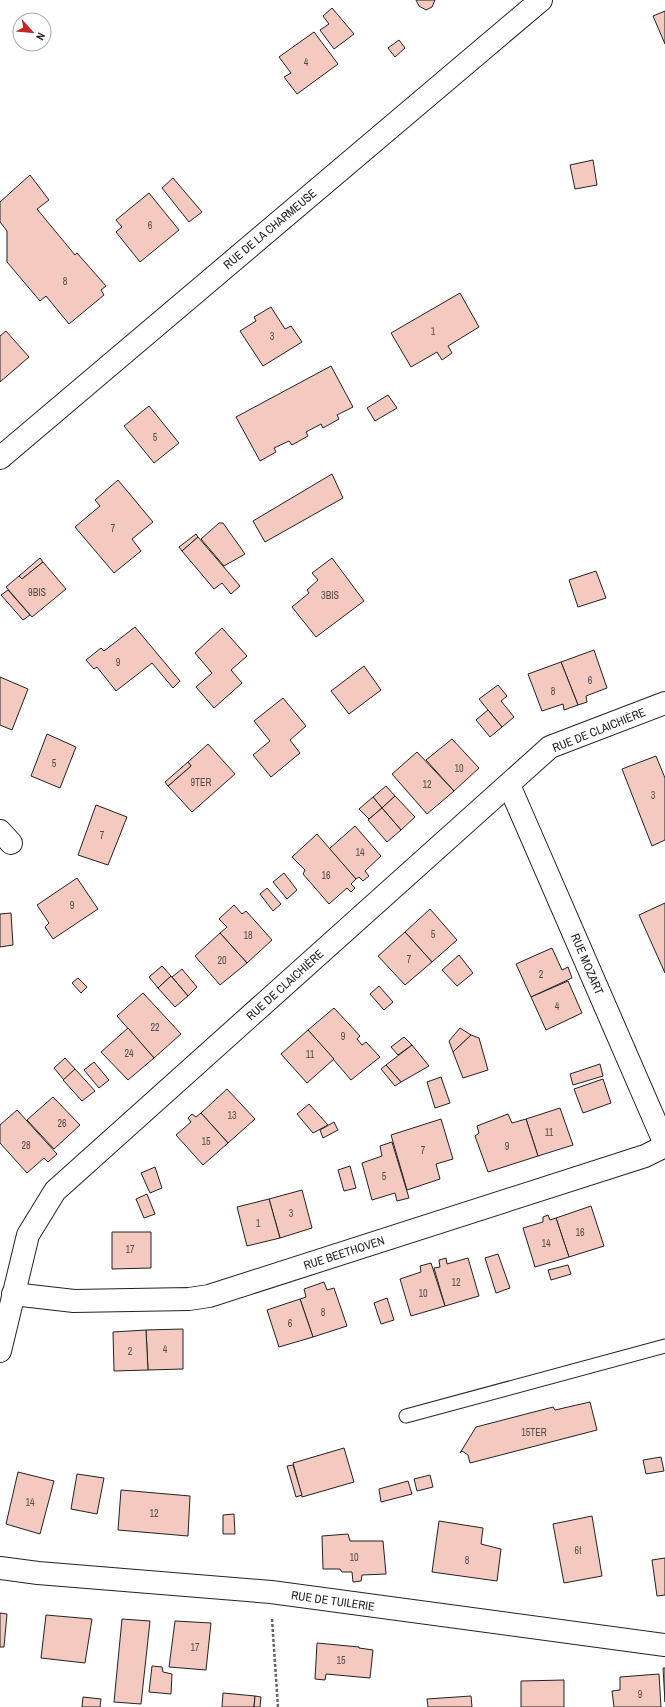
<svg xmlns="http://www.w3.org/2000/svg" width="665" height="1707" font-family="'Archivo Narrow',sans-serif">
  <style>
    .building { fill: #f3c9c0; stroke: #222 }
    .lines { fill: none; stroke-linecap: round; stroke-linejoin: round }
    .lane-casing { stroke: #222; stroke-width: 15 }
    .street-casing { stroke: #222; stroke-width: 24 }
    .primary-casing { stroke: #222; stroke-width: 24 }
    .path { stroke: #646464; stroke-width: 2.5; stroke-dasharray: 3 2; stroke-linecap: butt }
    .lane { stroke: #fff; stroke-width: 13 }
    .street { stroke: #fff; stroke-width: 22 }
    .primary { stroke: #fff; stroke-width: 22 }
    .labels { text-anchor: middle; stroke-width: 3; stroke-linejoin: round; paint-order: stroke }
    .number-label { font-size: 10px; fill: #564c4a }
    .street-label { font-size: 12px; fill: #222; stroke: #fff }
  </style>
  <rect width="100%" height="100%" fill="#fff"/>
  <g class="building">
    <path d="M416,0H435L432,7L426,10L419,6Z"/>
    <path d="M332,8L354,34L334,49L320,30L329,24L323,16Z"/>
    <path d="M665,11V44L653,16Z"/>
    <path d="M314,32L338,64L297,94L284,77L291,73L279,57Z"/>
    <path d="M399,40L405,48L395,57L388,48Z"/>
    <path d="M593,160L597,185L575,189L570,165Z"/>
    <path d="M30,175L49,200L37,209L75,255L77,253L106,286L101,290L104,295L69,324L46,296L40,301L7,262V231L0,222V202Z"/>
    <path d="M173,178L202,212L189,222L162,188Z"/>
    <path d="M149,193L179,230L140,262L116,232L122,227L116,220Z"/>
    <path d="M460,293L479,327L448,346L452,353L442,360L437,352L411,367L391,333Z"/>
    <path d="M271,307L285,329L291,326L302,342L263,366L240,331L256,321L254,317Z"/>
    <path d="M6,331L29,357L0,382V336Z"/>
    <path d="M331,366L353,407L337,415L339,419L323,428L321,424L306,432L308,436L292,445L289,441L274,448L276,452L260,461L236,417Z"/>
    <path d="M388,395L397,408L375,421L367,408Z"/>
    <path d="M149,406L179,443L154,463L124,426Z"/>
    <path d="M332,474L343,498L265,542L253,521Z"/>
    <path d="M118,480L153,522L132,539L141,551L114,573L75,527L100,506L95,500Z"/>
    <path d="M219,523H223L245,554L224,566L201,539Z"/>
    <path d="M196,534L198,537L182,551L179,547Z"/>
    <path d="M198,537L240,586L231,594L222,583L214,589L182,551Z"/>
    <path d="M40,558L43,562L22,579L19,576Z"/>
    <path d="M332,558L364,601L316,637L292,607L309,593L307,590L318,580L312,573Z"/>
    <path d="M43,562L66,589L32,617L6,587L19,576L22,579Z"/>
    <path d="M596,571L606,598L578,607L569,580Z"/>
    <path d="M8,590L30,615L23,620L1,595Z"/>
    <path d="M135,627L180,681L173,688L152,663L116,691L97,667L94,669L86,660L101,648L104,651Z"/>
    <path d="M222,628L247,656L231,670L242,683L214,708L196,687L212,673L195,653Z"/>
    <path d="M594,650L607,688L586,696L587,702L578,705L561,662Z"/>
    <path d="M561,662L578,705L564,710L563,704L542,711L528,674Z"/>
    <path d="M364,666L381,690L349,714L331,691Z"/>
    <path d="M0,677L28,689L12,730L0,725Z"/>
    <path d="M498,685L507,696L501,701L514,717L502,727L479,699Z"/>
    <path d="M283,698L306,726L290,740L300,753L271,777L253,755L270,741L254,721Z"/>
    <path d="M488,710L502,727L490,737L476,720Z"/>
    <path d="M47,734L76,747L60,788L31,776Z"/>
    <path d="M452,739L479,768L454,791L426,760Z"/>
    <path d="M208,744L235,774L192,812L168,786L191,766L188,762Z"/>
    <path d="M417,752L454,791L427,814L392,774Z"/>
    <path d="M656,756L665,778V840L652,846L622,769Z"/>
    <path d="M188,762L191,766L168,786L165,782Z"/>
    <path d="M386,786L395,796L382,808L373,797Z"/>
    <path d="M395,796L415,817L401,830L382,808Z"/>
    <path d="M373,797L382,808L369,819L359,809Z"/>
    <path d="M96,805L127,817L108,865L78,855Z"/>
    <path d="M382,808L401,830L387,842L368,820Z"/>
    <path d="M355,826L381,856L365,871L369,876L363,881L359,877L356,879L329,849Z"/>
    <path d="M317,834L356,879L351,884L355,888L351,892L347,888L329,904L303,874L305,870L292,857Z"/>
    <path d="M284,873L297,890L287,899L273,882Z"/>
    <path d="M77,878L98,909L53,939L45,927L49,923L37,905Z"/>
    <path d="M267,888L281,904L273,911L260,894Z"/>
    <path d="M665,903V973L639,915Z"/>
    <path d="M234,905L242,914L246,911L272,940L247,963L220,933L227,927L219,919Z"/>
    <path d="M430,909L457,940L432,962L405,932Z"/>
    <path d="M11,913L13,945L0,947V914Z"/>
    <path d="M405,932L432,962L405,985L378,956Z"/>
    <path d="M220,933L247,963L220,985L195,956Z"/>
    <path d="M552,948L562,970L568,967L572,978L531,997L516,964Z"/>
    <path d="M459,955L473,973L457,986L442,970Z"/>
    <path d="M162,966L171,976L158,988L149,977Z"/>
    <path d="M182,969L197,987L188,996L172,977Z"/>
    <path d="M171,976L188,996L175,1007L158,988Z"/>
    <path d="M78,978L87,987L81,993L72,983Z"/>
    <path d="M568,981L582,1013L546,1030L531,997Z"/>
    <path d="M379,986L393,1002L384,1010L370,994Z"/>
    <path d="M143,993L181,1034L154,1058L117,1016Z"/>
    <path d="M334,1008L360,1036L357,1039L362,1045L366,1042L380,1057L351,1080L308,1030Z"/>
    <path d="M128,1028L154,1058L128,1080L101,1052Z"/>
    <path d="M460,1028L471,1035L453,1052L449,1041Z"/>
    <path d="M308,1030L334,1059L307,1083L281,1054Z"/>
    <path d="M471,1035L479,1038L488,1070L463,1078L453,1052Z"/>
    <path d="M404,1037L412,1045L398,1055L391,1047Z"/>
    <path d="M412,1045L429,1066L401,1082L386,1065Z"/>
    <path d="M65,1058L75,1069L64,1080L54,1068Z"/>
    <path d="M94,1062L109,1080L99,1088L84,1070Z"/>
    <path d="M600,1064L603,1076L573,1085L570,1074Z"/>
    <path d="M386,1065L401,1082L395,1086L381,1069Z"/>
    <path d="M75,1069L95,1091L82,1101L63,1080Z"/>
    <path d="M441,1077L450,1103L435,1108L427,1082Z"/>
    <path d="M603,1079L611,1103L583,1113L574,1089Z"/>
    <path d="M227,1089L255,1119L228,1143L201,1113Z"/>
    <path d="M53,1097L80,1125L54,1149L27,1120Z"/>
    <path d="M309,1104L328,1125L313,1133L297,1114Z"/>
    <path d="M560,1108L573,1145L538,1156L526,1119Z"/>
    <path d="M17,1110L57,1154L48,1162L44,1158L27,1173L0,1143V1125Z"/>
    <path d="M201,1113L228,1143L203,1165L176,1135L191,1122L188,1118L192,1114L196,1117Z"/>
    <path d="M508,1114L512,1123L526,1119L538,1156L488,1172L475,1136L479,1133L477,1126Z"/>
    <path d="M441,1119L453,1159L436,1164L440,1179L407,1190L391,1135Z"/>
    <path d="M334,1122L338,1130L323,1138L320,1130Z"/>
    <path d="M392,1142L409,1198L397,1201L395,1193L372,1200L362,1163L382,1156L380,1146Z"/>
    <path d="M350,1166L356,1188L344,1191L338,1170Z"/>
    <path d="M155,1167L162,1188L150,1193L141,1173Z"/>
    <path d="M302,1190L312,1228L280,1238L269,1199Z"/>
    <path d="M147,1194L155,1214L144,1218L136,1199Z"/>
    <path d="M269,1199L280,1238L247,1246L237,1207Z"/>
    <path d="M591,1206L604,1246L569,1257L556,1218Z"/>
    <path d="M548,1215L550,1220L556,1218L569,1257L535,1267L523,1228L543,1222V1217Z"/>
    <path d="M112,1232H151V1268L112,1269Z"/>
    <path d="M498,1254L510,1288L496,1293L485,1258Z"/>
    <path d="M446,1258L447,1264L468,1258L479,1296L445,1306L434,1268L440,1267L439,1260Z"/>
    <path d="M431,1263L445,1306L411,1316L400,1279L421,1272L420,1266Z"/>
    <path d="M568,1265L571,1274L551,1280L548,1270Z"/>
    <path d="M324,1282L327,1290L334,1288L347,1326L313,1337L300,1299L306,1297L304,1289Z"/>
    <path d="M387,1298L394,1320L381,1324L374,1303Z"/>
    <path d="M300,1299L313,1337L279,1347L267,1310Z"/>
    <path d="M183,1329V1369L148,1370L146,1330Z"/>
    <path d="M146,1330L148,1370L114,1371L113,1332Z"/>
    <path d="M590,1402L597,1430L470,1463L468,1455L462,1451L460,1453L476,1427L553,1407L555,1410Z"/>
    <path d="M344,1448L354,1482L302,1497L293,1463Z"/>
    <path d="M661,1457L664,1471L646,1474L643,1460Z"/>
    <path d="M293,1465L302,1495L296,1497L287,1466Z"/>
    <path d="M18,1472L54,1481L40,1534L6,1524Z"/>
    <path d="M77,1474L104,1478L97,1514L71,1509Z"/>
    <path d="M430,1475L433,1487L417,1491L414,1479Z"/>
    <path d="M408,1481L412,1494L381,1502L379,1489Z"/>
    <path d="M121,1490L190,1496L188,1536L118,1530Z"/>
    <path d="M234,1514L235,1534H223V1515Z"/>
    <path d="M592,1516L602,1576L564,1583L553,1524Z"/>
    <path d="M439,1521L483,1528L481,1544L501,1549L497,1581L432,1572Z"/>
    <path d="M348,1534L350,1541H383L386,1574L362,1575L361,1581L353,1582L352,1572H342L340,1569H323L322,1536Z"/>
    <path d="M665,1558V1595L657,1596L652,1560Z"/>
    <path d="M0,1613L7,1614L4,1647H0Z"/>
    <path d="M46,1615L92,1619L85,1663L41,1658Z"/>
    <path d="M122,1619L150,1621L141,1704L114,1702Z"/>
    <path d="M175,1621L211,1623L206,1670L169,1667Z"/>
    <path d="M317,1643L359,1647V1648L373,1650L370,1678L326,1674L325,1680L315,1679Z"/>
    <path d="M152,1666L162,1667L163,1672L172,1674L171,1694L149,1692Z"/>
    <path d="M663,1668H665V1702Z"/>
    <path d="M659,1674L661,1707H614L612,1691L620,1690V1677Z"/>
    <path d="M564,1680V1707H521V1681Z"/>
    <path d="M223,1693L255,1696L254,1707H222Z"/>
    <path d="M255,1696L261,1697L260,1707H254Z"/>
    <path d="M471,1696L472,1707H428L427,1699Z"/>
    <path d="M83,1697L101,1699L100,1707H82Z"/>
  </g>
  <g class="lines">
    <g class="lane-casing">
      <path id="lane" d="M406,1416L665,1346"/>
    </g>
    <g class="street-casing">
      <g id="street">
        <path d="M509,785L665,1144"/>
        <path d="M0,831L11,843"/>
        <path d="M13,1294L74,1301L189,1299L209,1296L645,1156L665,1146"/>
        <path d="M0,1351L28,1235L55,1191L550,747L665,703"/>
        <path d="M0,1568L38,1573L271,1592L665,1645"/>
      </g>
    </g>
    <g class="primary-casing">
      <path id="primary" d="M0,458L541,0"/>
    </g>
    <path class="path" d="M272,1619L278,1707"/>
    <use href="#lane" class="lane"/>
    <use href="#street" class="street"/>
    <use href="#primary" class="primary"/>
  </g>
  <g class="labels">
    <g class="number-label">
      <text x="306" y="66">4</text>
      <text x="150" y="229">6</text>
      <text x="65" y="285">8</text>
      <text x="433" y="335">1</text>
      <text x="272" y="340">3</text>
      <text x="155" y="441">5</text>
      <text x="113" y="532">7</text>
      <text x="37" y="596">9BIS</text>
      <text x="330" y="599">3BIS</text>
      <text x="118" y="666">9</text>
      <text x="590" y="684">6</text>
      <text x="553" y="695">8</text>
      <text x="54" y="767">5</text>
      <text x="459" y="772">10</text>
      <text x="201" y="786">9TER</text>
      <text x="427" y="788">12</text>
      <text x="653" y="799">3</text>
      <text x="102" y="839">7</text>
      <text x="360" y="856">14</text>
      <text x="326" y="879">16</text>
      <text x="72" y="909">9</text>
      <text x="433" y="938">5</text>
      <text x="248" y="939">18</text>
      <text x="409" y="963">7</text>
      <text x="222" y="964">20</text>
      <text x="541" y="978">2</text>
      <text x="557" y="1010">4</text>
      <text x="155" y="1031">22</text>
      <text x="343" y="1040">9</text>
      <text x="129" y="1057">24</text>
      <text x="310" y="1058">11</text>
      <text x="232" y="1119">13</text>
      <text x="62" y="1127">26</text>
      <text x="549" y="1136">11</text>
      <text x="206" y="1145">15</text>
      <text x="26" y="1149">28</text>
      <text x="507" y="1150">9</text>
      <text x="423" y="1154">7</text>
      <text x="384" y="1180">5</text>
      <text x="291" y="1217">3</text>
      <text x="258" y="1227">1</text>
      <text x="580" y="1236">16</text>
      <text x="546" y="1247">14</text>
      <text x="130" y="1253">17</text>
      <text x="456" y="1286">12</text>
      <text x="423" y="1297">10</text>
      <text x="323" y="1316">8</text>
      <text x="290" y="1327">6</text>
      <text x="165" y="1353">4</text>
      <text x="130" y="1355">2</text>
      <text x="534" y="1436">15TER</text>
      <text x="30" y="1506">14</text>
      <text x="154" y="1517">12</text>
      <text x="578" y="1554">6t</text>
      <text x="354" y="1561">10</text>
      <text x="467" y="1564">8</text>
      <text x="195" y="1651">17</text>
      <text x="341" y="1664">15</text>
      <text x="640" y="1698">9</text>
    </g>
    <g class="street-label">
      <text transform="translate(270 229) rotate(-40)" y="4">RUE DE LA CHARMEUSE</text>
      <text transform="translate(599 730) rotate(-22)" y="4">RUE DE CLAICHIÈRE</text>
      <text transform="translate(587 964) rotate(67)" y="4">RUE MOZART</text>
      <text transform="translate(285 985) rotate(-42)" y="4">RUE DE CLAICHIÈRE</text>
      <text transform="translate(344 1253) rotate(-18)" y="4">RUE BEETHOVEN</text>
      <text transform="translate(333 1601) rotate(8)" y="4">RUE DE TUILERIE</text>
    </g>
  </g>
  <g transform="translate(32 32) rotate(117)"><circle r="19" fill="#ffffff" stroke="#a7a7a7"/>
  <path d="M0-3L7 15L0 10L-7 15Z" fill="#c62828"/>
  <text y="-6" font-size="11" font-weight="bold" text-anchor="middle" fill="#222222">N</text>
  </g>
</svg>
